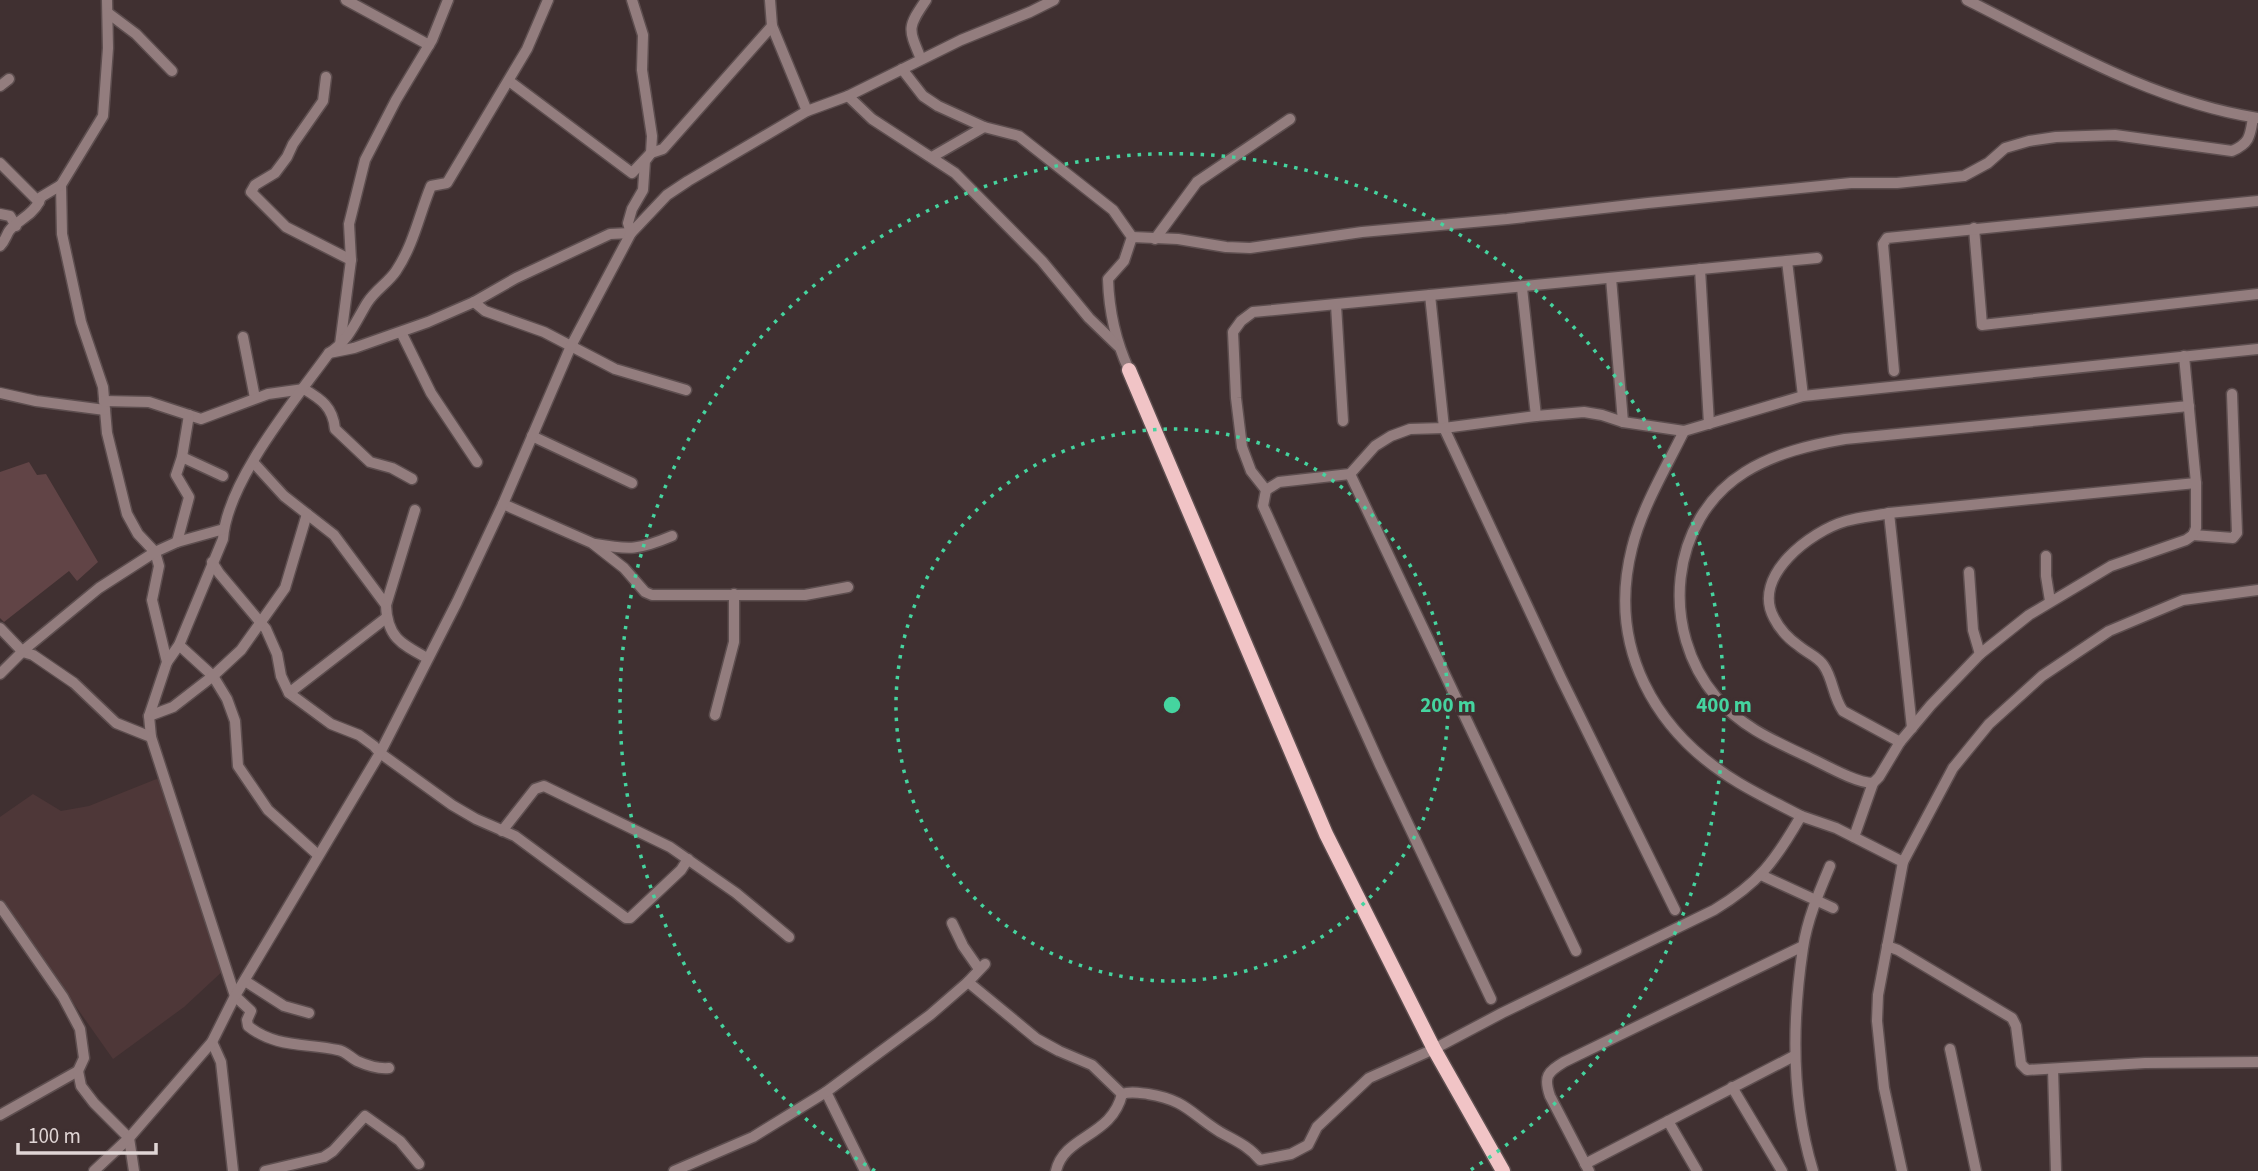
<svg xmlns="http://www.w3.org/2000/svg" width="2258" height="1171" font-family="'Source Sans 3',sans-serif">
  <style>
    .built { fill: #4e3738 }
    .green { fill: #614446 }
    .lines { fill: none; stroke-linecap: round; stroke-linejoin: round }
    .minor-casing { stroke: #5d4e4f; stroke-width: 13 }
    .major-casing { stroke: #5d4e4f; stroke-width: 17 }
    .minor { stroke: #937d7e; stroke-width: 10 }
    .major { stroke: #f1c4c6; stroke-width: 14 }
    .ring { fill: none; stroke: #45d49f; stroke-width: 3.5; stroke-dasharray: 3.5 7 }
    .centre { fill: #45d49f; stroke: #403031; stroke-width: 3.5 }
    .ring-label { font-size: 21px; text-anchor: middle; font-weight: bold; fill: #45d49f; stroke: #403031; stroke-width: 7; stroke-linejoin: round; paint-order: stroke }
  </style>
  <rect width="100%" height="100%" fill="#403031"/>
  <path class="built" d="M164,776L226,968L184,1007L113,1059L0,899V817L33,794L61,811L89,806Z"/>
  <path class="green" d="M29,462L37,475L46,474L98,562L77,581L69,571L4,622L0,618V472Z"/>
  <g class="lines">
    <g class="minor-casing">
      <g id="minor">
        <path d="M107,0L108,48L103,116L61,185L62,234L81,322L103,387L107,433L127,514L138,534L155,552L159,566L152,600L167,662L149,716L151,737L235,996L251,1011L247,1020L248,1026C275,1048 306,1043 338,1050C345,1051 350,1057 357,1061C366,1065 379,1069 389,1068"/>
        <path d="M346,0L429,45"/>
        <path d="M770,0L772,26L807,111"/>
        <path d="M1967,0C2059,46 2154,102 2258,118"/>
        <path d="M108,13L136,34L172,71"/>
        <path d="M921,59C908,28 907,28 926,0"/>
        <path d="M902,69L923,96L938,106L984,127L1019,136L1113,210L1132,237L1124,261L1108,279C1109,311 1115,340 1129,370"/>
        <path d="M326,77L323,101L293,144L287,157L275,173L255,185L251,192L286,227L351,260"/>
        <path d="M509,81L632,173L651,153L663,149L772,26"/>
        <path d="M0,86L9,79"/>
        <path d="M848,96L872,119L955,173L1042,261L1089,318L1118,346"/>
        <path d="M932,157L984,127"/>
        <path d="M0,163L39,202L41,197L61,185"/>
        <path d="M0,214L10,216L16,226"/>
        <path d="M1974,228L1982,325L2258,294"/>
        <path d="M1132,237L1178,239L1226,247L1250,248L1362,232L1507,219L1648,203L1851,183H1897L1964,176L1988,163L2005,148L2029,141L2056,137L2115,135L2232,151C2250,143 2250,136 2253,118"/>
        <path d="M1155,239L1197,182L1290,119"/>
        <path d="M0,246C5,241 6,236 9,231C16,221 32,216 39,202"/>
        <path d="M1787,261L1803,396"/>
        <path d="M1700,269L1709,424"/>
        <path d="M1611,278L1623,422"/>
        <path d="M1522,288L1536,416"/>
        <path d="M1430,295L1444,428L1561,678L1675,910"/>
        <path d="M474,302L485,311L544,332L615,369L686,390"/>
        <path d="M1336,305L1343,421"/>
        <path d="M401,332L431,393L477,462"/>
        <path d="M243,337L255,398"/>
        <path d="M340,345L351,260L349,224L365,160L396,100L432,40L448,0"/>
        <path d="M329,353L354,348L428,322L474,302L516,278L610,234L631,233L667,195L688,181L807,111L848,96L961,40L1030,12L1054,0"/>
        <path d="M1894,371L1883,244L1887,238L2258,201"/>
        <path d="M0,393L36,401L105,410"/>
        <path d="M104,401L149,402L201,419L268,394L304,389C321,399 333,407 335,429L370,462L392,468L412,479"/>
        <path d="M1684,431C1666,468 1642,507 1632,548C1607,647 1654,732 1739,783C1759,795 1780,805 1801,816"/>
        <path d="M532,436L632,483"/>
        <path d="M182,457L223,476"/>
        <path d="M253,462L284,496L334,535L386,605C387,637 401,644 427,658"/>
        <path d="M1350,474L1576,951"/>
        <path d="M1266,490L1279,482L1350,474L1375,446L1391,436L1410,429L1444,428L1536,416L1584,412L1602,415L1623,422L1684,431L1803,396L2258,349"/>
        <path d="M503,504L592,543L624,568L645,592L652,595H805L848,587"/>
        <path d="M1889,513L1912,728"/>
        <path d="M2193,535L2233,538L2237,533L2232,394"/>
        <path d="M177,542L188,501L189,497L176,475L182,457L189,415"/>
        <path d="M595,544C630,550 639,550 672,536"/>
        <path d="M2046,556V576L2050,601"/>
        <path d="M212,562L219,573L266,629L277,654L281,676L289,693L331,724L359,735L374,746L380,753L452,805L476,819L515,836L626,918H630L681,870L688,859"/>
        <path d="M1969,572L1973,630L1980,654"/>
        <path d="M386,605L415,510"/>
        <path d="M0,628L23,652L33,655L74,683L116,723L151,737"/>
        <path d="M179,645L213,676L227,699L235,721L238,766L268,810L318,855"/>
        <path d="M167,662L179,645L223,539C227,481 295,400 329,353C348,342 356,321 367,303C375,290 388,283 396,271C414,244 419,215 431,186L447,183L527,49L548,0"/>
        <path d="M0,674L25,649L99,588L155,552L177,542L224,529"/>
        <path d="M289,693L386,618"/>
        <path d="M715,715L734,642V594"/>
        <path d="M149,716L173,707L213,676L241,650L285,588L307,514"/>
        <path d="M1900,742L1843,711C1833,697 1833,679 1824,666C1819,657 1807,653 1799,646C1789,639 1779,628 1774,618C1751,576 1811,531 1846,521C1860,517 1875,516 1889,513L2196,483"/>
        <path d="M1873,783C1855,783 1822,763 1804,755C1772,740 1739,725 1716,697C1660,631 1668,520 1745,472C1776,453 1810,445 1845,439L2189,406"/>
        <path d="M502,831L535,789L544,786L670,847L736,893L789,937"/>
        <path d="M1854,837L1873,783L1879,777L1900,742L1931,705L1980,654L2029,615L2111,566L2186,540L2193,535L2196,528V483L2184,356"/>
        <path d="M1761,875L1833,908"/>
        <path d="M0,906L63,997L80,1029L84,1058L78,1071L0,1115"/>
        <path d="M952,923L963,946L979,969"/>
        <path d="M1887,946L1898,950L2012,1018L2016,1026L2021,1064L2027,1070L2145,1063L2258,1062"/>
        <path d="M245,981L284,1006L309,1013"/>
        <path d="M968,982L1037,1039L1059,1051L1092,1065L1122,1094C1131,1091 1139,1093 1148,1094C1186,1100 1191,1114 1220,1132C1234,1140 1249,1146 1260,1160L1291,1154L1308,1145L1317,1127L1369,1078L1434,1049L1502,1013L1714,910C1759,883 1775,861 1801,816L1836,828L1903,862"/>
        <path d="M1491,999L1380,765L1263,506L1266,490L1251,471L1242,447L1236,398L1233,332L1241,321L1253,312L1817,258"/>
        <path d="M212,1042L221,1062L233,1171"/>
        <path d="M1950,1049L1976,1171"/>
        <path d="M2053,1069L2056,1171"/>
        <path d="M78,1071L81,1086L94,1103L129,1138L134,1171"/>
        <path d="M1732,1087L1782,1171"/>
        <path d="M826,1092L865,1171"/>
        <path d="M1668,1121L1697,1171"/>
        <path d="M1585,1164L1794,1056"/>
        <path d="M94,1171L129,1138L212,1042L235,996L380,753L457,602L503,504L571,346L631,233L628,223L632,209L643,190L645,161L651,153L652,136L642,70L643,35L632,0"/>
        <path d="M265,1171L324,1157L333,1151L365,1116L400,1141L419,1164"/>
        <path d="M674,1171L753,1137L826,1092L930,1015L968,982L985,964"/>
        <path d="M1056,1171C1064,1135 1112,1137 1122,1094"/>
        <path d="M1589,1171L1550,1096C1543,1076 1548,1072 1564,1062L1803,946"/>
        <path d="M1813,1171C1791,1099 1792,1021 1803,948C1807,920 1819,892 1830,866"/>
        <path d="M1902,1171L1884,1088L1877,1021L1878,995L1903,862L1953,768L1989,724L2042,676L2109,631L2183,600L2258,590"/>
      </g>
    </g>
    <g class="major-casing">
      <path id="major" d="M1129,370L1326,834L1434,1049L1503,1171"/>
    </g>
    <use href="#minor" class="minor"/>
    <use href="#major" class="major"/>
  </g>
  <g class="ring">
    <circle cx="1172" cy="705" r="276"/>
    <path d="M875 1171A552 552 0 1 1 1469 1171"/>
  </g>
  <circle cx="1172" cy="705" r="10" class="centre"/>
  <g class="ring-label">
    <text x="1448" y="712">200 m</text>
    <text x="1724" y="712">400 m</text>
  </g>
  <path d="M18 1143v10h138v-10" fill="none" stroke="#e0d5d5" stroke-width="3.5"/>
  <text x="28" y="1143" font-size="21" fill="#e0d5d5" stroke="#403031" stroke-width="5" paint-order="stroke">100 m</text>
</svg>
